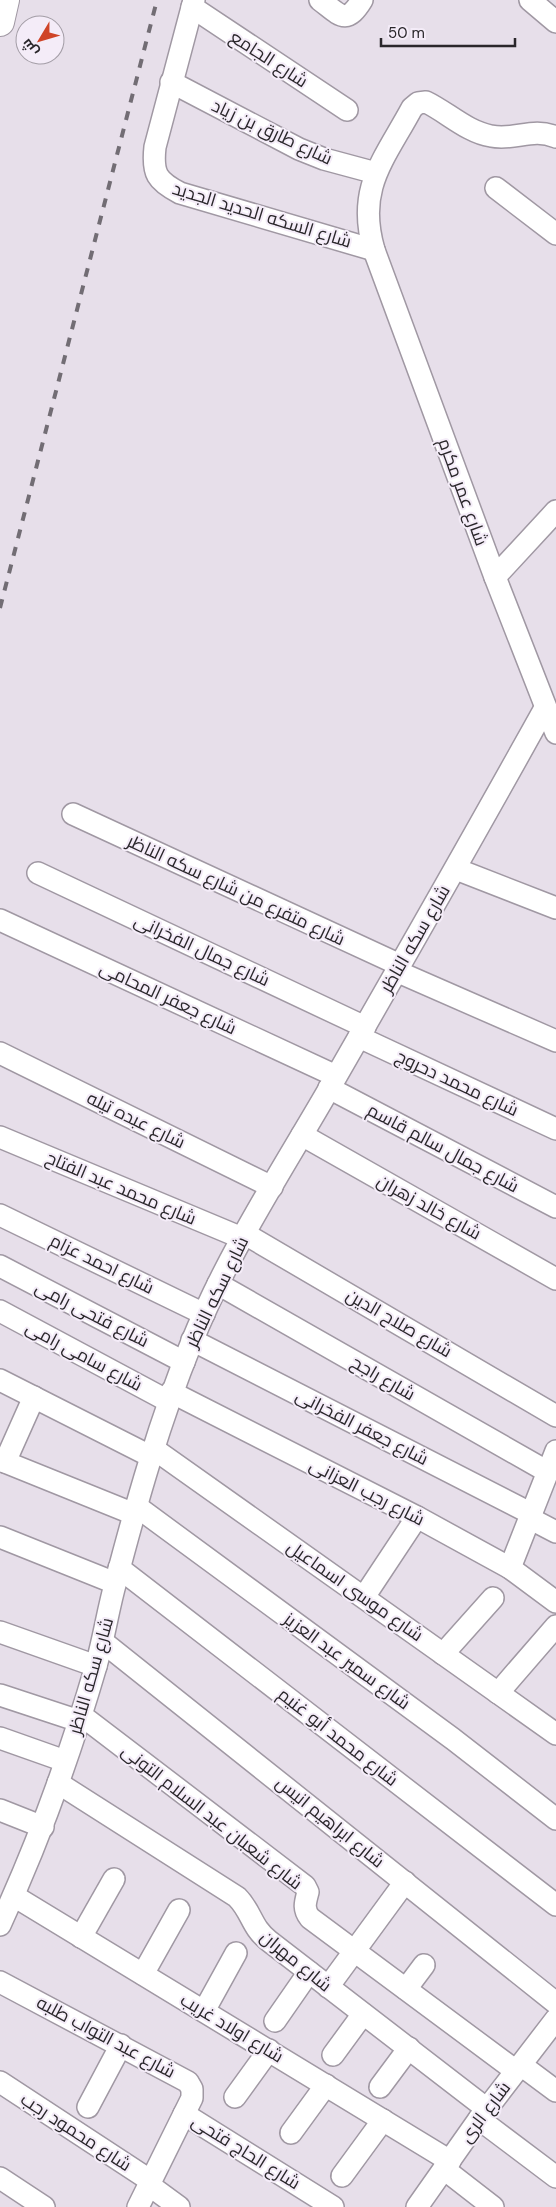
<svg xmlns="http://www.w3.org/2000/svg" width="556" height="2207" font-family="'DM Sans',Cairo,sans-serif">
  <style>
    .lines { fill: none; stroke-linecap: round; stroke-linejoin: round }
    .street-casing { stroke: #a098a3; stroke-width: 24 }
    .highway-casing { stroke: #a098a3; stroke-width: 30 }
    .street { stroke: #fff; stroke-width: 21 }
    .highway { stroke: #fff; stroke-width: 28 }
    .rail { stroke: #726d74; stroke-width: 4; stroke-dasharray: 9 9; stroke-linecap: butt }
    .labels { text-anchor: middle; stroke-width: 4; stroke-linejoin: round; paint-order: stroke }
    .street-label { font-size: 18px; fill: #2a272b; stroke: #f4ecf8 }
  </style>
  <rect width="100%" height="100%" fill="#e7dfea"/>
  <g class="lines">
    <g class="street-casing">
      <g id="street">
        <path d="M194,0L155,147C152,174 157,181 180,193L374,250"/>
        <path d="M320,0C340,15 346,26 362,0"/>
        <path d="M530,0L556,22"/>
        <path d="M192,7L347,110"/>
        <path d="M171,82L299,149L324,159L376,173"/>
        <path d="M556,137C532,127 515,141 491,136C467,132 447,112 426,102L418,103L412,108C384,160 356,188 374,250L495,577L556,733"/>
        <path d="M496,188L556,234"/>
        <path d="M495,577L556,511"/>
        <path d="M73,814L400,965"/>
        <path d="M456,869L556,908"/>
        <path d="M38,873L365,1027"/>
        <path d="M0,920L336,1076"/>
        <path d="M396,971L556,1041"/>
        <path d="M359,1037L556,1129"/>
        <path d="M0,1053L272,1187"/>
        <path d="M329,1088L556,1207"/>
        <path d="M302,1135L556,1279"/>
        <path d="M0,1137L242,1238"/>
        <path d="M0,1215L204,1314"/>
        <path d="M245,1234L556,1416"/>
        <path d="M0,1266L184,1362"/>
        <path d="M218,1284L548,1472"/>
        <path d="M0,1311L168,1401"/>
        <path d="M192,1340L532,1514"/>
        <path d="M0,1380L152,1457"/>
        <path d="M171,1392L417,1517L510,1568L556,1602"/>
        <path d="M154,1449L556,1734"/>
        <path d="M0,1460L134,1514"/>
        <path d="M5,1462L34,1397"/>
        <path d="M136,1506L453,1739L556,1819"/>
        <path d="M531,1519L556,1532"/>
        <path d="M0,1537L115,1583"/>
        <path d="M119,1568L556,1905"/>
        <path d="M510,1568L556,1451"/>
        <path d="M364,1597L417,1517"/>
        <path d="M0,1632L96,1666"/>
        <path d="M103,1642L556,2003"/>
        <path d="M443,1654L493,1598"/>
        <path d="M498,1693L556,1626"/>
        <path d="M0,1695L79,1721"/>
        <path d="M81,1715L305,1886L308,1892C305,1903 303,1909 310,1918L516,2071"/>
        <path d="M0,1738L65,1761"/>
        <path d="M58,1783L237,1897C252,1912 251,1927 269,1941L487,2109"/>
        <path d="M0,1810L43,1827"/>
        <path d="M14,1896L450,2161"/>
        <path d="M0,1925C39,1841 70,1755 96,1666C104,1638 108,1609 116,1581C137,1501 160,1420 191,1344C227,1254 281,1172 329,1089C402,962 474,836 545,708"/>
        <path d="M81,1937L114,1879"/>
        <path d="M143,1974L179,1910"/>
        <path d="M0,1982L188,2082L192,2089V2098L138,2207"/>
        <path d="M328,1987L405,1882"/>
        <path d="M406,1989L424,1965"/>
        <path d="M204,2011L236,1953"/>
        <path d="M275,2021L309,1972"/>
        <path d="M333,2055L363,2014"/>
        <path d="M521,2065L556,2091"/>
        <path d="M0,2082L151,2181"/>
        <path d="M380,2087L409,2048"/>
        <path d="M235,2097L269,2050"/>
        <path d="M88,2107L121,2045"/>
        <path d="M184,2114L333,2207"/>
        <path d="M479,2119L556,2177"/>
        <path d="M291,2133L326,2085"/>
        <path d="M444,2169L493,2207"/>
        <path d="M342,2176L383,2120"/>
        <path d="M0,2178L44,2207"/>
        <path d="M149,2185L179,2207"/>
        <path d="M417,2207L479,2119L556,2019"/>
      </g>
    </g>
    <g class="highway-casing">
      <path id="highway" d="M0,22L5,0"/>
    </g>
    <use href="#street" class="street"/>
    <use href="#highway" class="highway"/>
    <path class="rail" d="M0,608L157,0"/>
  </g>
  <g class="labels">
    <g class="street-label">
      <text transform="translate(269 59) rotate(33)" y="6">شارع الجامع</text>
      <text transform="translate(272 132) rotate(25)" y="6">شارع طارق بن زياد</text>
      <text transform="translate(262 215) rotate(17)" y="6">شارع السكه الحديد الجديد</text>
      <text transform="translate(463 492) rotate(70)" y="6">شارع عمر مكرم</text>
      <text transform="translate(236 890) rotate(25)" y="6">شارع متفرع من شارع سكه الناظر</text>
      <text transform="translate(415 939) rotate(-60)" y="6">شارع سكه الناظر</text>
      <text transform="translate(202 950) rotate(25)" y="6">شارع جمال الفخرانى</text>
      <text transform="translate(168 998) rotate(25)" y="6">شارع جعفر المحامى</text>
      <text transform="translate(457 1083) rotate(25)" y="6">شارع محمد دحروج</text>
      <text transform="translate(136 1120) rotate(26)" y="6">شارع عبده تيله</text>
      <text transform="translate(443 1148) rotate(28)" y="6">شارع جمال سالم قاسم</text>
      <text transform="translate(121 1188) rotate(23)" y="6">شارع محمد عبد الفتاح</text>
      <text transform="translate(429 1207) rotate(29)" y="6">شارع خالد زهران</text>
      <text transform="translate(102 1264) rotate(26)" y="6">شارع احمد عزام</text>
      <text transform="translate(217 1292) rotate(-64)" y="6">شارع سكه الناظر</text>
      <text transform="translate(92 1314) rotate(27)" y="6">شارع فتحى رامى</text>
      <text transform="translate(399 1323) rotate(30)" y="6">شارع صلاح الدين</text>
      <text transform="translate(84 1356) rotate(28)" y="6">شارع سامى رامى</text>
      <text transform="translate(383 1378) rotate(30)" y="6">شارع راجح</text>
      <text transform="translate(362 1427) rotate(27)" y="6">شارع جعفر الفخرانى</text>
      <text transform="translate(367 1492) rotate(27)" y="6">شارع رجب العزانى</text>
      <text transform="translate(355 1591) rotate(35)" y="6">شارع موسى اسماعيل</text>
      <text transform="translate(347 1661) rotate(36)" y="6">شارع سمير عبد العزيز</text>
      <text transform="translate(91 1676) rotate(-74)" y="6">شارع سكه الناظر</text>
      <text transform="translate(338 1737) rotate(38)" y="6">شارع محمد أبو غنيم</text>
      <text transform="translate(212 1817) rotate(38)" y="6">شارع شعبان عبد السلام التونى</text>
      <text transform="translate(330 1822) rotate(39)" y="6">شارع ابراهيم انيس</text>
      <text transform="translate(296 1961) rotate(39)" y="6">شارع مهران</text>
      <text transform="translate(232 2028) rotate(31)" y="6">شارع اولاد غريب</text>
      <text transform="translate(106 2037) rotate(28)" y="6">شارع عبد التواب طلبه</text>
      <text transform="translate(485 2112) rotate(-53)" y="6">شارع الرى</text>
      <text transform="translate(76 2132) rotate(33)" y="6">شارع محمود رجب</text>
      <text transform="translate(246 2152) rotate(32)" y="6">شارع الحاج فتحى</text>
    </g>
  </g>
  <g transform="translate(40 40) rotate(232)"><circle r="24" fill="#f4ecf8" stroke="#a39da6"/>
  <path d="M0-4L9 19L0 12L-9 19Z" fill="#cf4428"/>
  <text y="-8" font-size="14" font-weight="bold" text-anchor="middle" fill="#2a272b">ش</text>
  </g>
  <path d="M381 38v8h134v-8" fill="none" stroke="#2a272b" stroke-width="2.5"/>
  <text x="388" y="38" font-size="15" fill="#2a272b" stroke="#f4ecf8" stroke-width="4" paint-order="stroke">50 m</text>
</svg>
